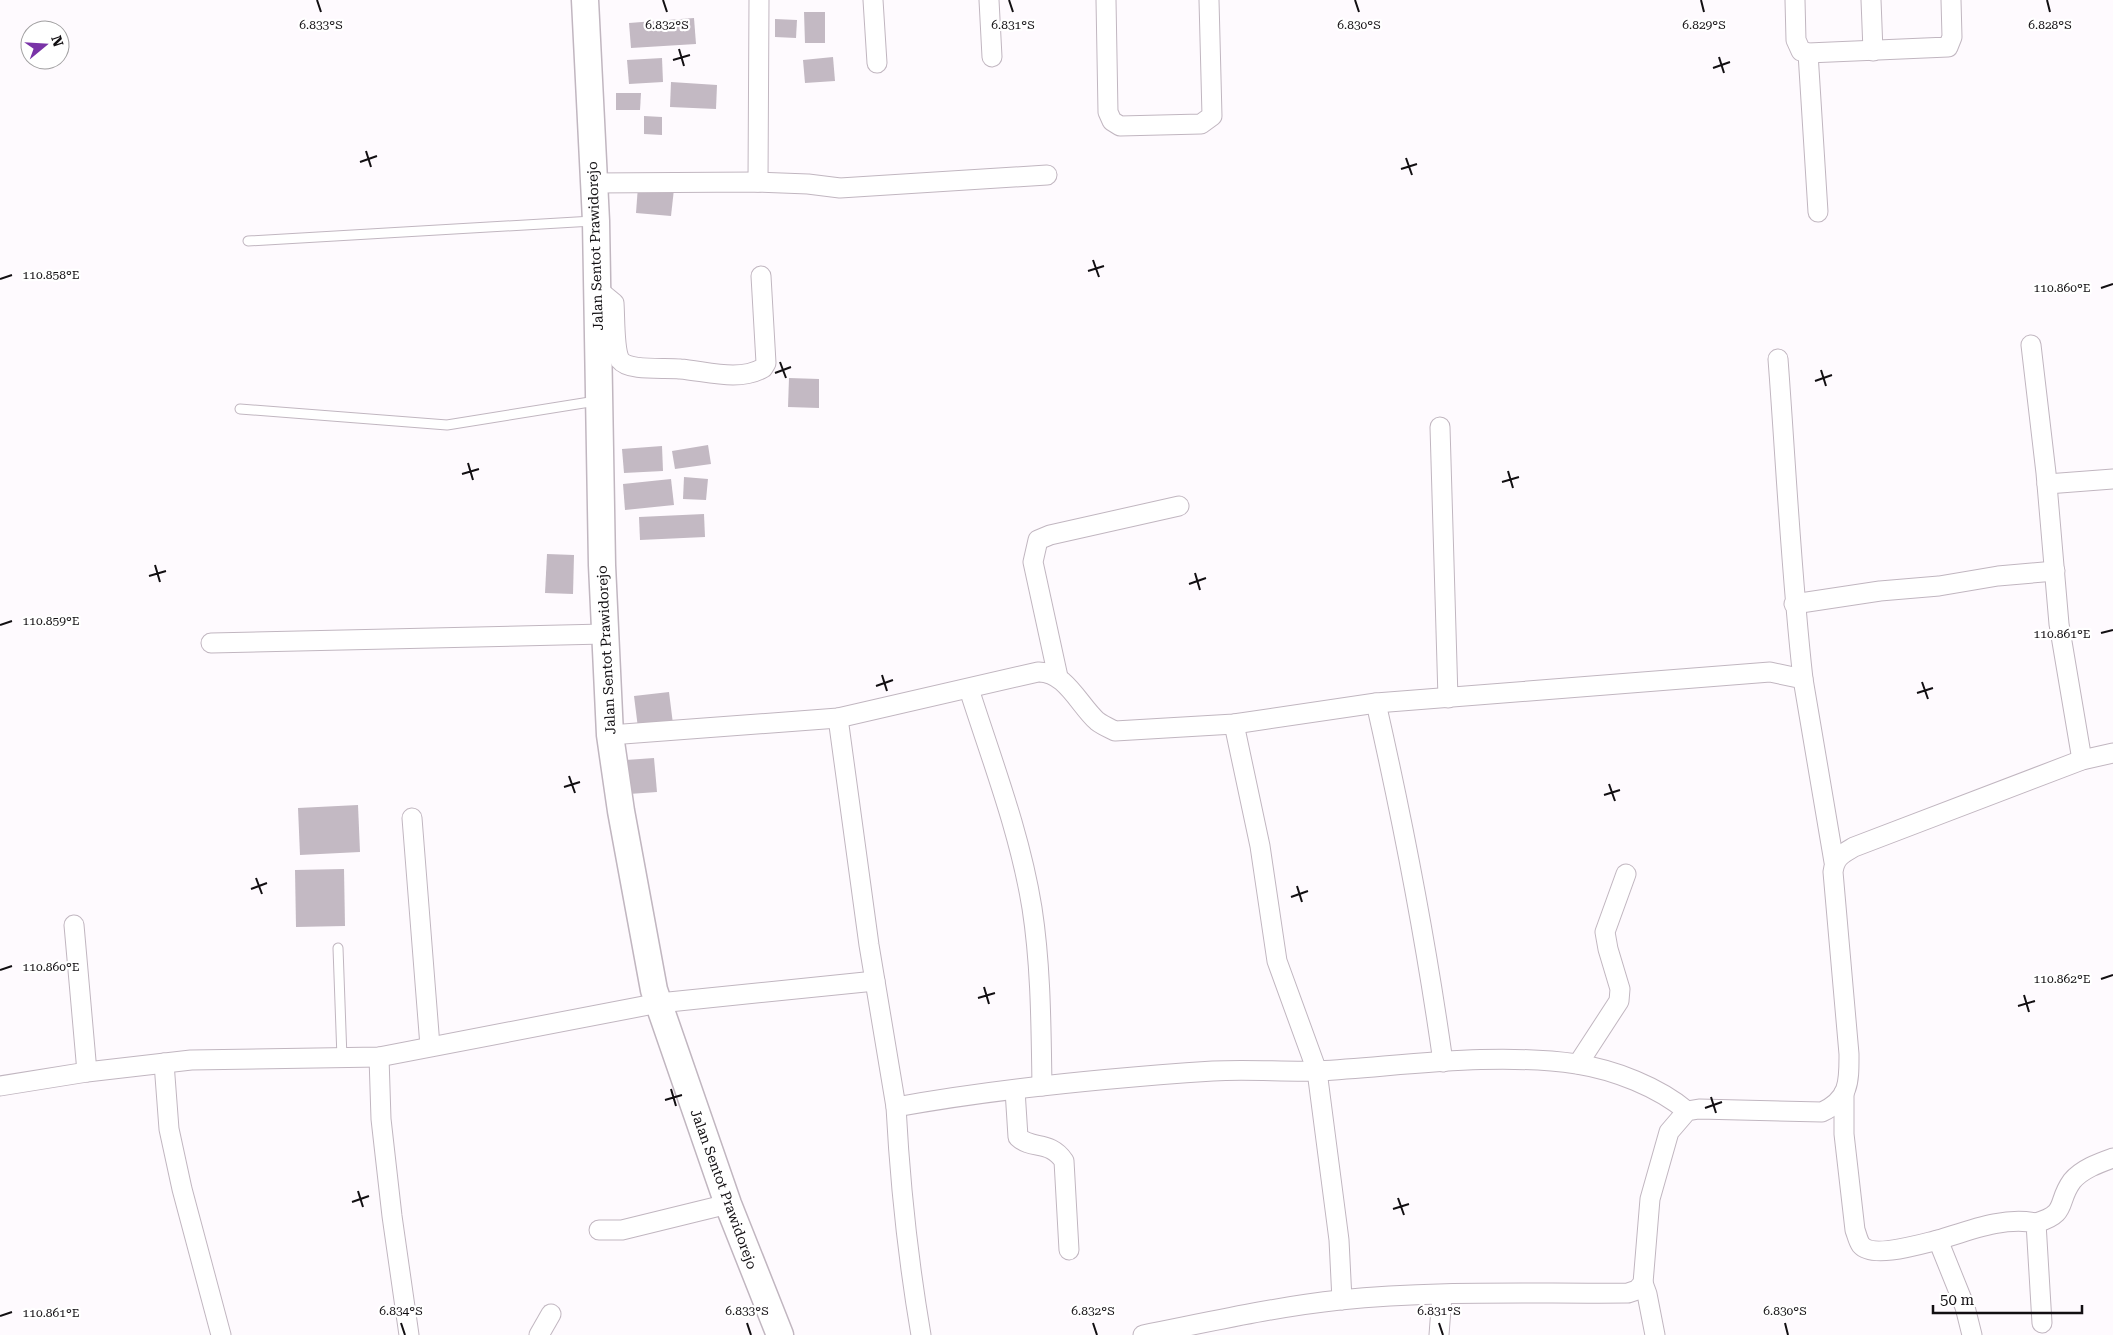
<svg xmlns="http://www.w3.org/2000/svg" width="2113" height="1335" font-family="'Roboto Serif',serif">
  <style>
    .building { fill: #c3b9c3 }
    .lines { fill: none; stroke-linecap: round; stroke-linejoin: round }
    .lane-casing { stroke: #c1b6c0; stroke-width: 11 }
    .street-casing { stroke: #c1b6c0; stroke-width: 21 }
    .secondary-casing { stroke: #c1b6c0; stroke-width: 29 }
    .lane { stroke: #fff; stroke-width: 9 }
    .street { stroke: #fff; stroke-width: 19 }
    .secondary { stroke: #fff; stroke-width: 26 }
    .ticks { fill: none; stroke: #120f12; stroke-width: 2 }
    .labels { text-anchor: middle; stroke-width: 4.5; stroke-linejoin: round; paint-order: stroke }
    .street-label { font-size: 14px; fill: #120f12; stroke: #fff }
    .ticks-label { font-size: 12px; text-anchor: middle; fill: #120f12; stroke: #fff; stroke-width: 4.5; stroke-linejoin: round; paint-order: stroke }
  </style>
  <rect width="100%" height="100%" fill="#fefafe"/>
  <g class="building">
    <path d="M804,12H825V43H805Z"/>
    <path d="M694,18L696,44L631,48L629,23Z"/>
    <path d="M775,19L797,20L796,38L775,37Z"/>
    <path d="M833,57L835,81L805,83L803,60Z"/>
    <path d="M662,58L663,82L629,84L627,60Z"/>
    <path d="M671,82L717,85L716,109L670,107Z"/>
    <path d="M616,93H641L640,110H616Z"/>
    <path d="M644,116L662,117V135L644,134Z"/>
    <path d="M638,186L674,189L671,216L636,213Z"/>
    <path d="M789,378L819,379V408L788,407Z"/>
    <path d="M708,445L711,464L675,469L672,451Z"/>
    <path d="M662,446L663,471L624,473L622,449Z"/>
    <path d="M684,477L708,479L706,500L683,499Z"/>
    <path d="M671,479L674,505L625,510L623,484Z"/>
    <path d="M704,514L705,537L640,540L639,517Z"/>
    <path d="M547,554L574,555L573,594L545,593Z"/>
    <path d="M669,692L673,724L638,728L634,696Z"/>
    <path d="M654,758L657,792L629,794L626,760Z"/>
    <path d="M358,805L360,852L300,855L298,808Z"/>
    <path d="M344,869L345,926L296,927L295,870Z"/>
  </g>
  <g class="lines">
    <g class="lane-casing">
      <g id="lane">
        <path d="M248,241L593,221"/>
        <path d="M240,409L447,425L596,401"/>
        <path d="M338,948L342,1058"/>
      </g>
    </g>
    <g class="street-casing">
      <g id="street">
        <path d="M873,0L877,63"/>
        <path d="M989,0L992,57"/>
        <path d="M1106,0L1108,112L1112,121L1120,126L1201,124L1212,116L1209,0"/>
        <path d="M1795,0L1796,40L1801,51L1808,53L1948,47L1952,37L1951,0"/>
        <path d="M1871,0L1873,51"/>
        <path d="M1808,53L1818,212"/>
        <path d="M758,182L759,0"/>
        <path d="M593,183L758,182L808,184L840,188L1047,175"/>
        <path d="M597,289L614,303C615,315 614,350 620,360C629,372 666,367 680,369C706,371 739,382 763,368L766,363L761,276"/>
        <path d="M2031,345L2046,473L2059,624L2082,760"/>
        <path d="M1778,359C1786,465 1791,573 1803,679"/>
        <path d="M1440,427L1448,698"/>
        <path d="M2047,484L2113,479"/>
        <path d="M1794,604L1880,591L1939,586L1998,576L2055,571"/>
        <path d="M211,643L604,634"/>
        <path d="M1058,677L1033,562L1038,540L1050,535L1179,506"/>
        <path d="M969,689C992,761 1020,833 1032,908C1041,966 1041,1027 1042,1086"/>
        <path d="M1376,703C1403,822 1426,941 1443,1062"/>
        <path d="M838,718L869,945L896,1107C1000,1088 1108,1078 1213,1071C1248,1069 1284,1072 1319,1071C1404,1066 1492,1052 1577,1064C1615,1070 1658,1087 1687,1111"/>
        <path d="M1234,724L1260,846L1277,961L1317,1071L1339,1240L1342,1300"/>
        <path d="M610,735L838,718L1038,672C1065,671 1079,705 1097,721C1102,725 1109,728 1115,731L1234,724L1376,703L1770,672L1803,679L1834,862"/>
        <path d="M412,818L430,1046"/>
        <path d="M74,925L87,1072"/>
        <path d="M379,1057L381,1119L392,1216L409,1335"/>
        <path d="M164,1063L169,1129L182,1189L221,1335"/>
        <path d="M1578,1064L1619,1001L1620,989L1608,949L1605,932L1626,874"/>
        <path d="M0,1086L87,1072L191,1060L379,1057L659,1003L875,981"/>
        <path d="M1015,1090L1018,1137C1032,1150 1050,1140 1064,1161L1069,1250"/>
        <path d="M1844,1093V1134L1855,1230C1857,1235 1858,1241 1861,1245C1873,1259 1921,1244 1938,1240L1965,1307L1972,1335"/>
        <path d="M896,1107C900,1183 908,1259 921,1335"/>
        <path d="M2036,1223C2069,1213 2056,1203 2072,1181C2082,1169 2099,1163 2113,1158"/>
        <path d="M599,1230H622L728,1204"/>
        <path d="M1938,1240C1968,1231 2004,1216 2036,1223L2042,1323"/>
        <path d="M1643,1283L1647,1294L1655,1335"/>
        <path d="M539,1335L551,1314"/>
        <path d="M1143,1335C1209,1322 1274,1307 1340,1300C1435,1290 1532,1294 1628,1293L1637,1290L1643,1283L1650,1199L1669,1132L1687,1111L1699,1109L1822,1112C1850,1099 1849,1081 1849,1054L1833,872C1835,857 1842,854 1854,847L2082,760L2113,753"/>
        <path d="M1439,1335L1442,1295"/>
      </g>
    </g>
    <g class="secondary-casing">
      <path id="secondary" d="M585,0L596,221L602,565L610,735L621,811L654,990L728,1204L780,1335"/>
    </g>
    <use href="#lane" class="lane"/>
    <use href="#street" class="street"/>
    <use href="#secondary" class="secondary"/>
  </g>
  <path class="ticks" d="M317,0L321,12M663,0L667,12M1009,0L1013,12M1355,0L1359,12M1701,0L1704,12M2047,0L2050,12M679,49L684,66M1719,57L1724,73M673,60L690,55M1713,68L1730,62M366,151L371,167M1406,158L1412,175M360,162L377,156M1401,169L1417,164M1093,260L1099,277M1088,271L1104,266M0,279L12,275M2101,288L2113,284M780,362L786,378M1821,370L1826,386M775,373L791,367M1815,381L1832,375M468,463L473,480M1508,471L1513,488M462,474L479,469M1502,482L1519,477M155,565L160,582M1195,573L1200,590M149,576L166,571M1189,584L1206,578M0,625L12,621M2101,633L2113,630M882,675L887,691M1922,682L1928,699M876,686L893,680M1917,693L1933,688M569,776L575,793M1609,784L1615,801M564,787L580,782M1604,795L1620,790M256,878L262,894M1297,886L1302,902M251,889L267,883M1291,897L1308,891M0,970L12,966M2101,979L2113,975M984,987L989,1004M2024,995L2029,1012M978,998L995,993M2018,1006L2035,1001M671,1089L676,1106M1711,1097L1716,1113M665,1100L682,1095M1705,1108L1722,1102M358,1191L363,1207M1398,1198L1404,1215M352,1202L369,1196M1393,1209L1409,1204M0,1316L12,1312M401,1323L405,1335M747,1323L751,1335M1093,1323L1097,1335M1439,1323L1443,1335M1785,1323L1788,1335"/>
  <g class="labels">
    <g class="street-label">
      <text transform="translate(595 246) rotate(-92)" y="5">Jalan Sentot Prawidorejo</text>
      <text transform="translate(606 650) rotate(-93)" y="5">Jalan Sentot Prawidorejo</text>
      <text transform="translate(724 1189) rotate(70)" y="5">Jalan Sentot Prawidorejo</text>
    </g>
  </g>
  <g class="ticks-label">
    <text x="321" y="29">6.833°S</text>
    <text x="667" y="29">6.832°S</text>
    <text x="1013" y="29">6.831°S</text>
    <text x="1359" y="29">6.830°S</text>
    <text x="1704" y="29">6.829°S</text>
    <text x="2050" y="29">6.828°S</text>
    <text x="51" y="279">110.858°E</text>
    <text x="2062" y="292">110.860°E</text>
    <text x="51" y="625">110.859°E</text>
    <text x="2062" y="638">110.861°E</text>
    <text x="51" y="971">110.860°E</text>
    <text x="2062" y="983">110.862°E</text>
    <text x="401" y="1315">6.834°S</text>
    <text x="747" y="1315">6.833°S</text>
    <text x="1093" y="1315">6.832°S</text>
    <text x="1439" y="1315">6.831°S</text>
    <text x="1785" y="1315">6.830°S</text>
    <text x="51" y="1317">110.861°E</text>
  </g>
  <g transform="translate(45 45) rotate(72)"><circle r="24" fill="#ffffff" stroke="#a09fa0"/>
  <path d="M0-4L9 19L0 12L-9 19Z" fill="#7933a7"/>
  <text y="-8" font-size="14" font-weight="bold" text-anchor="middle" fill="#120f12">N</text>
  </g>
  <path d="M1933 1305v8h149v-8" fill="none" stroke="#120f12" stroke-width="2.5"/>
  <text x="1940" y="1305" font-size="15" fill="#120f12" stroke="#ffffff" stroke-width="4" paint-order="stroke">50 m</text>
</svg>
